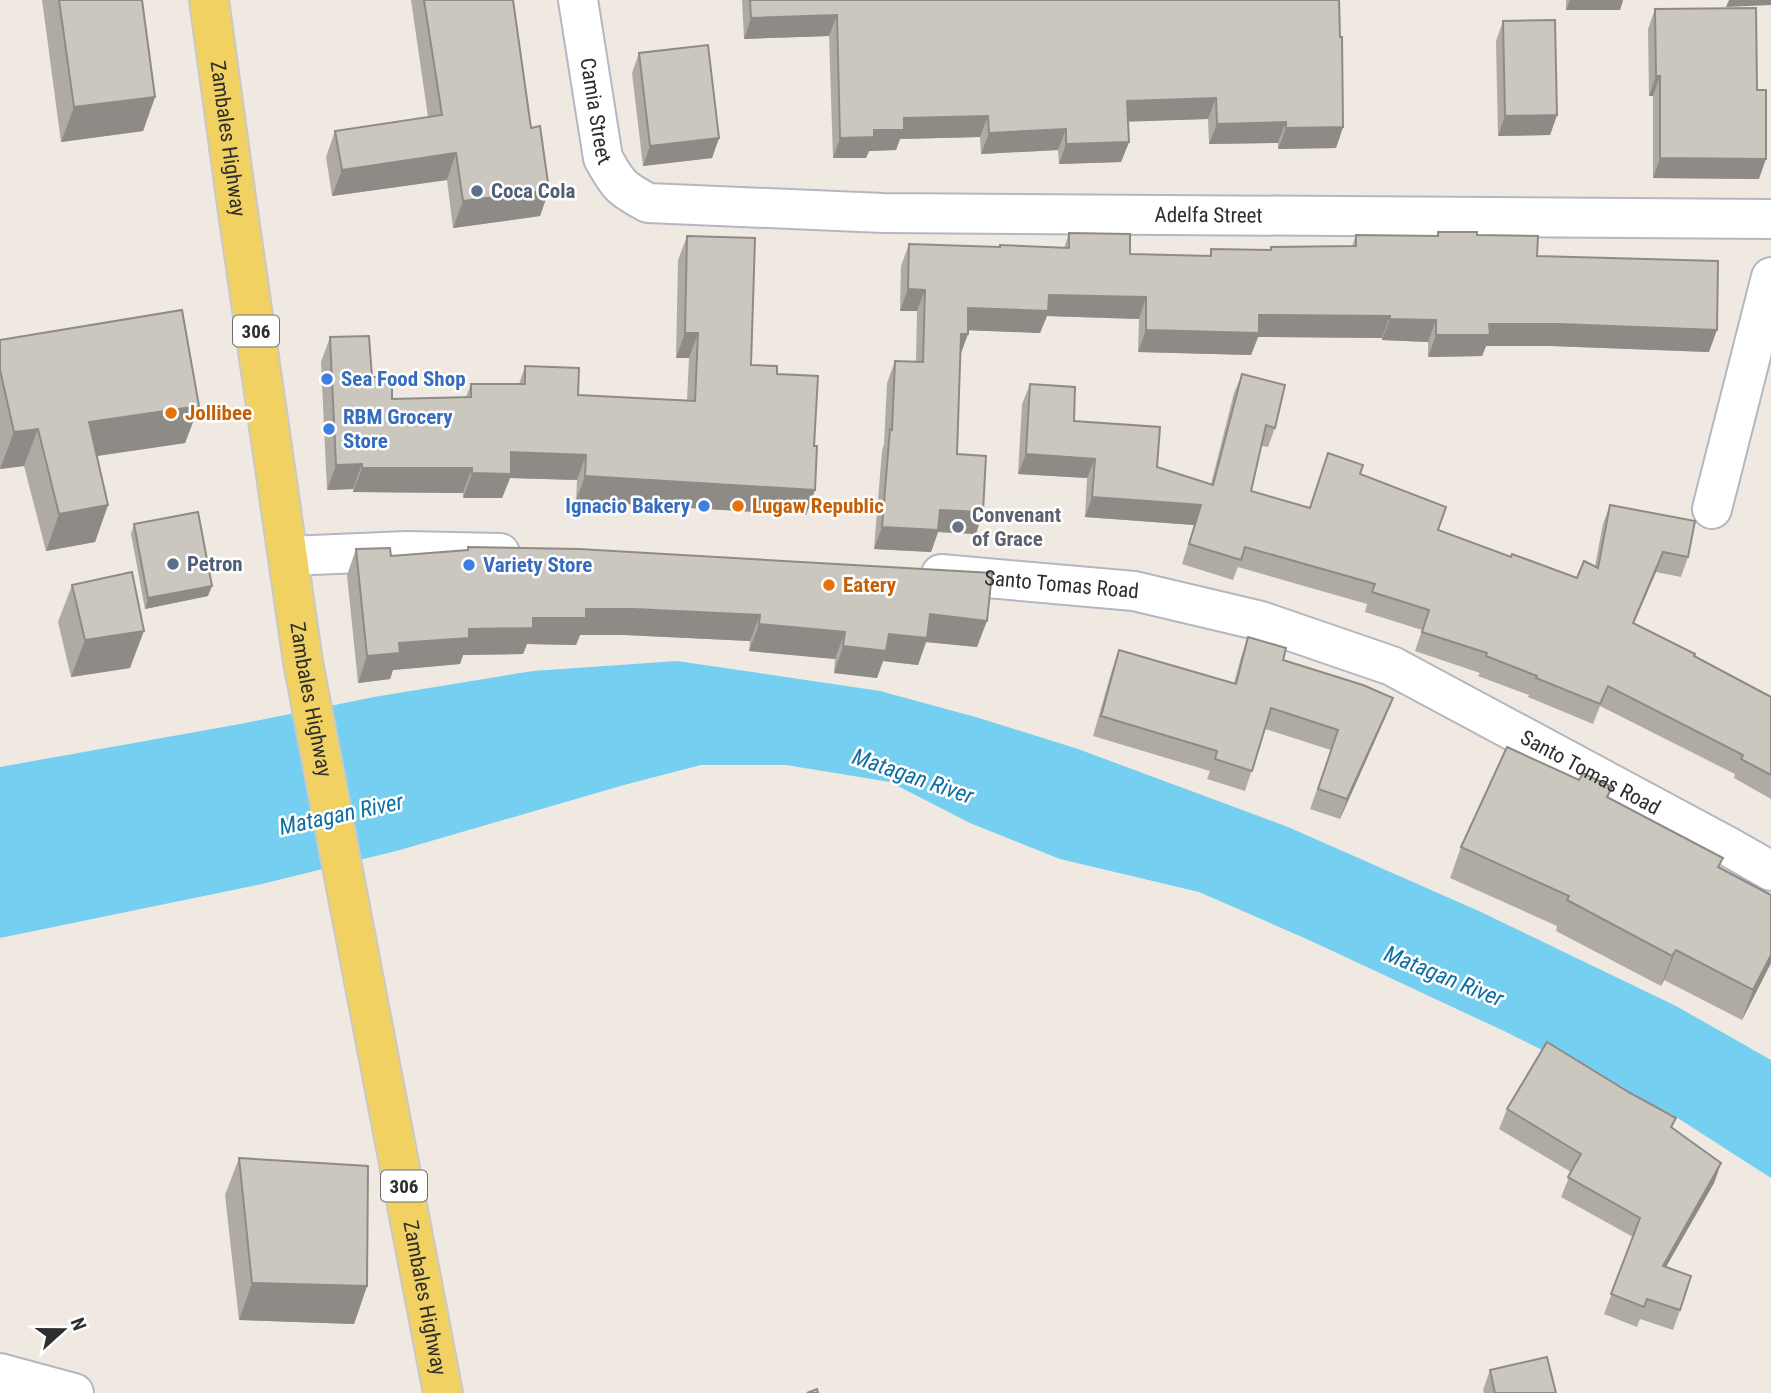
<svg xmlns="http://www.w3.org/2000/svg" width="1771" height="1393" font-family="'Roboto Condensed',sans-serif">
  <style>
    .water { fill: #75cff0 }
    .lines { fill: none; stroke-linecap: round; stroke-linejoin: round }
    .minor-casing { stroke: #b4b7c1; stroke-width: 42 }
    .major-casing { stroke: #c9c9c9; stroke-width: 42 }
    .minor { stroke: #fff; stroke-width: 38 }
    .major { stroke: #f2d163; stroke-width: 38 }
    .wall { fill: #afaba4 }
    .shaded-wall { fill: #8e8b86 }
    .building { fill: #cbc7bf; stroke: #8e8b86; stroke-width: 2 }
    .service-dot { fill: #5c6f8a; stroke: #fff; stroke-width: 2.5 }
    .shop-dot { fill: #3f7fe0; stroke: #fff; stroke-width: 2.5 }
    .food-dot { fill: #e8710a; stroke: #fff; stroke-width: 2.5 }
    .worship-dot { fill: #6b7280; stroke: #fff; stroke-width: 2.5 }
    .labels { text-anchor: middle; stroke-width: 5; stroke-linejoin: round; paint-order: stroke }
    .shield { fill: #fff; stroke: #6d6d6d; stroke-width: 2 }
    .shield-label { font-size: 19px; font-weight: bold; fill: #2e2e2e }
    .street-label { font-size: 21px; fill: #2e2e2e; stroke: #fff }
    .service-label { font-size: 21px; font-weight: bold; fill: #4e5e75; stroke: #fff; text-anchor: start }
    .shop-label { font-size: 21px; font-weight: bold; fill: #366cbe; stroke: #fff; text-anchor: start }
    .food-label { font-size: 21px; font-weight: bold; fill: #c56008; stroke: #fff; text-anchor: start }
    .worship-label { font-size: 21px; font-weight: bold; fill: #5b616d; stroke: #fff; text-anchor: start }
    .water-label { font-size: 23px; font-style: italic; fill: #0d6fa3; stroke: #fff }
  </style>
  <rect width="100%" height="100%" fill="#efe9e1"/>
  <path class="water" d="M677,661L880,691L979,718L1078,749L1288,827L1481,912L1676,1006L1771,1060V1178L1673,1115L1506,1032L1309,940L1199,892L1060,859L970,823L890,782L786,765H701L624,785L400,850L262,884L0,938V767L240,724L374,697L533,671Z"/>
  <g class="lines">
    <g class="minor-casing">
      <g id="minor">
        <path id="s1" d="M578,0L603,158C618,185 620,188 648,203L883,213L1771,219"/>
        <path d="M1712,509L1771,277"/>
        <path d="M289,556L407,551L500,553"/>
        <path id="s2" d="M941,574L1134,591L1261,621L1392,666L1729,847L1771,871"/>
        <path d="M0,1373L74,1393"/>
      </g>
    </g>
    <g class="major-casing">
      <g id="major">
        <path id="s3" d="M209,0L237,205L303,662L443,1393"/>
      </g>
    </g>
    <use href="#minor" class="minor"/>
    <use href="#major" class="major"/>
  </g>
  <g class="wall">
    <path d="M42,0H142L155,97L143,131L61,142Z"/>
    <path d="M411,0H513L531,128L549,190L540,216L453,228L447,180L332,196L326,157L335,131L428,117Z"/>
    <path d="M742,0H1339L1343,127L1336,148L1278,149V143L1209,144L1208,119L1128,121L1129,142L1121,162L1059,164L1058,150L981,154L980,137L900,139L896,150L869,151L866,158H833L829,36L744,39Z"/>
    <path d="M1566,0H1623L1620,10H1566Z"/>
    <path d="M1655,9L1759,179L1653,178V96H1649L1648,29Z"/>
    <path d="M1503,21L1557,115L1550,135L1498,136L1496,41Z"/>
    <path d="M639,53L719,138L712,158L643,166L632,73Z"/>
    <path d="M1438,232L1477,235L1537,256L1709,352L1551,346H1486L1482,356L1428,357V342L1382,340V338L1258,337L1251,355L1138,352L1139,319L1047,316L1040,333L968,330V334L960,354L957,454L976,534L938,532L931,552L874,549L882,451L884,444L887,383L895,361L916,362L917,311H900L901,266L909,244L999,247L1000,245L1064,248L1069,233L1130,254L1209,256L1211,249L1270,250L1271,247L1352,246L1356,235L1437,236Z"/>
    <path d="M687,236L751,365L777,374L814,446L815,490L806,515L576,501L577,480L510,478L502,498H463V493L353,492V489L327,490L321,362L330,337L372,377L392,399L466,397L471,384H519L525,366L578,395L687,400L689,358H676L678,260Z"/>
    <path d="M0,340L199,406L185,443L97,456L108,505L95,542L46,551L24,466L0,469Z"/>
    <path d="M1242,374L1275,428L1268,447L1261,446L1251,491L1309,508L1328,453L1360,474L1438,530L1511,557L1577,578L1595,566L1603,524L1610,505L1688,557L1681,577L1656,572L1634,623L1771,697V799L1734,778L1735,774L1600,706L1593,724L1528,697L1529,695L1478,676L1480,673L1415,651L1422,630L1365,612L1367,604L1238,567L1233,580L1182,564L1194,525L1085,517L1087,478L1018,474L1022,404L1030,384L1074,421L1157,467L1211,484L1234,393Z"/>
    <path d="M134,524L208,596L145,609L131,534Z"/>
    <path d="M468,547L977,647L926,642L918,665L883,661L877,678L834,673L835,659L749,651L750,641L625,635H580L576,645L527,644L523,654L463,655L460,664L393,670L390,679L358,683L347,575L356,549L391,556L467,550Z"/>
    <path d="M72,585L130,668L71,677L58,622Z"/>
    <path d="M1248,637L1283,660L1385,718L1340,819L1310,809L1331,750L1265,729L1245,791L1207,779L1210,771L1093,736L1112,670L1119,650L1234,683L1241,657Z"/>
    <path d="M1579,780L1612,787L1608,798L1723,858L1719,868L1771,963L1742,1020L1664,980L1661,986L1556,931L1557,926L1450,878L1461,847Z"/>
    <path d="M1630,1093L1676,1118L1672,1128L1721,1163L1714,1183L1666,1267L1680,1310L1673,1330L1640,1319L1637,1327L1604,1314L1633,1237L1561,1197L1571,1172L1499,1129L1507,1109Z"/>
    <path d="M239,1158L367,1286L354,1324L239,1320L225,1195Z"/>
    <path d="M1490,1370L1556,1393H1484L1483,1390Z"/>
  </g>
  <g class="shaded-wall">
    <path d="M1570,0H1623L1620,10H1566Z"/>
    <path d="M1729,0H1771V5L1726,7Z"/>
    <path d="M837,15L829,36L744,39L751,18Z"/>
    <path d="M1656,76H1660L1653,96H1649Z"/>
    <path d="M155,97L143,131L61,142L74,107Z"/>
    <path d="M1216,98L1208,119L1120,122L1127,101Z"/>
    <path d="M1557,115L1550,135L1498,136L1505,116Z"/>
    <path d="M988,116L980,137L900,139L896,150L869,151L866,158H833L840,138L874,130L904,118Z"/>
    <path d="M1286,122L1278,143L1209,144L1217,124Z"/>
    <path d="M1343,127L1336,148L1278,149L1286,128Z"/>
    <path d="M1066,129L1058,150L981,154L989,133Z"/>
    <path d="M719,138L712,158L643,166L650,146Z"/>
    <path d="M1129,142L1121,162L1059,164L1066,144Z"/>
    <path d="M456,153L447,180L332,196L342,170Z"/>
    <path d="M1660,158L1766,159L1759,179L1653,178Z"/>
    <path d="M549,190L540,216L453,228L463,201Z"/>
    <path d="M908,289L925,290L917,311H900Z"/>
    <path d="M1049,295L1146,297L1139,319L1047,316L1040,333L961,330L968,308Z"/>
    <path d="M1259,315L1390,316L1382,338L1258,337L1251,355L1138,352L1146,330Z"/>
    <path d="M1390,319L1436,320L1428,342L1382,340Z"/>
    <path d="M1489,324H1559L1717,330L1709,352L1551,346H1486L1482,356L1428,357L1436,335Z"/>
    <path d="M685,333H698L689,358H676Z"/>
    <path d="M961,334H968L960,356Z"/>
    <path d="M199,406L185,443L76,459L89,422Z"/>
    <path d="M38,429L24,466L0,469L14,432Z"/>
    <path d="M511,452L586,455L577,480L510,478L502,498H463L472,473Z"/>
    <path d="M1026,454L1095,459L1087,478L1018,474Z"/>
    <path d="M362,464L353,489L327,490L336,465Z"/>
    <path d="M362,468H472L463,493L353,492Z"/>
    <path d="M585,476L815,490L806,515L576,501Z"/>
    <path d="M1092,497L1201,505L1194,525L1085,517Z"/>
    <path d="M108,505L95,542L46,551L59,514Z"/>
    <path d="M940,510L983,512L976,534L938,532L931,552L874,549L882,527Z"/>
    <path d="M1663,552L1656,572L1625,643L1633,623Z"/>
    <path d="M212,586L208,596L145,609L148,598Z"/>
    <path d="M586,609H634L760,615L750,641L625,635H580L576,645L527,644L523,654L463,655L460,664L393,670L390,679L358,683L367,656L399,643L469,629Z"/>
    <path d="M930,614L987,621L977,647L926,642L918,665L883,661L877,678L834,673L843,646Z"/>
    <path d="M759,624L845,632L835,659L749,651Z"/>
    <path d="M144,631L130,668L71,677L85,640Z"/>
    <path d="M1393,698L1385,718L1340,819L1347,799Z"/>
    <path d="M1676,950L1664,980L1661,986L1672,956Z"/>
    <path d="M1771,955V963L1742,1020L1753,990Z"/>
    <path d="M1721,1163L1714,1183L1655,1286L1663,1266Z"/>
    <path d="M252,1283L367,1286L354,1324L239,1320Z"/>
  </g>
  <g class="building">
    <path d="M59,0H142L155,97L74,107Z"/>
    <path d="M424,0H513L531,128L540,126L549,190L463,201L456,153L342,170L335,131L442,115Z"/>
    <path d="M750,0H1339L1340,37H1342L1343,127L1286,128V122L1217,124L1216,98L1127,101L1129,142L1066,144V129L989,133L988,116L904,118V130H874V137L840,138L837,15L751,18Z"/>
    <path d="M1756,8L1757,90H1766V159L1660,158V76H1656L1655,9Z"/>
    <path d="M1555,20L1557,115L1505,116L1503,21Z"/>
    <path d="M708,45L719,138L650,146L639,53Z"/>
    <path d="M1438,232H1477V235L1538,236L1537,256L1718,261L1717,330L1559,324H1489L1490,335H1436V320L1390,319V316L1259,315V333L1146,330V297L1049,295L1048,311L968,308V334H961L957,454L986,456L983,512L940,510L938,530L882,527L890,429L892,430L895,361L923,362L925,290L908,289L909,244L1000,247V245L1069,248V233L1130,234V254L1211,256V249L1271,250V247L1356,246V235L1438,236Z"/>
    <path d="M687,236L755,238L751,365L777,366V374L818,376L814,446H817L815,490L585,476L586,455L511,452V474L472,473V468H362V464L336,465L330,337L369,336L372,377H392V399L471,397V384H525V366L579,368L578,395L695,401L698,333H685Z"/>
    <path d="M182,310L199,406L89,422L108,505L59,514L38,429L14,432L0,370V340Z"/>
    <path d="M1242,374L1285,385L1275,428L1266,425L1251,491L1310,508L1328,453L1363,465L1360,474L1446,507L1438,530L1511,557L1512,554L1577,578L1584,561L1598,568L1610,505L1695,521L1688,557L1663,552L1633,623L1695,654L1694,656L1771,697V775L1741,759L1743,755L1608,686L1600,704L1536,678L1537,676L1486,656L1487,653L1422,632L1429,610L1372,592L1375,584L1245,547L1241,560L1189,544L1201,505L1092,497L1095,459L1026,454L1030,384L1075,387L1074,421L1160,427L1157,467L1213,485Z"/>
    <path d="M198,512L212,586L148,598L134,524Z"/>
    <path d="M468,547L579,549L992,573L987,621L930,614L927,638L889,634L886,651L843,646L845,632L759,624L760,615L634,609H586V618H533V628L469,629V638L399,643L400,653L367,656L356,549L390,548L391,556L468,550Z"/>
    <path d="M132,572L144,631L85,640L72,585Z"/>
    <path d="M1248,637L1286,648L1283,660L1363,685L1393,698L1347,799L1318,789L1338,730L1271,708L1252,771L1215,759L1217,751L1101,716L1119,650L1236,684Z"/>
    <path d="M1507,747L1579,780L1583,773L1612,787L1607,797L1723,858L1718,867L1771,895V955L1753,990L1676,950L1672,956L1567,900L1569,896L1461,847Z"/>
    <path d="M1547,1042L1630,1093L1676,1118L1671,1127L1721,1163L1663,1266L1691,1276L1680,1310L1647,1299L1644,1307L1611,1294L1640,1218L1568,1177L1581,1154L1507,1109Z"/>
    <path d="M239,1158L368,1166L367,1286L252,1283Z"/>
    <path d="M1547,1357L1556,1393H1495L1490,1370Z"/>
    <path d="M817,1389L818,1393H807Z"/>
  </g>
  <g class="service-dot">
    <circle cx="477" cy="191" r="7"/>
    <circle cx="173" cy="564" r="7"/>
  </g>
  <g class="shop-dot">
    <circle cx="327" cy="379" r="7"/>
    <circle cx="329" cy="429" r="7"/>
    <circle cx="704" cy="506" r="7"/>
    <circle cx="469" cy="565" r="7"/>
  </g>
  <g class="food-dot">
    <circle cx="171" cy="413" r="7"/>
    <circle cx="738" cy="506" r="7"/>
    <circle cx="829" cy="585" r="7"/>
  </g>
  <circle class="worship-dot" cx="958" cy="527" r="7"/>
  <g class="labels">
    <g class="shield">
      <rect x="233" y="315.5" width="46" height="31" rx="5"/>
      <rect x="381" y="1170.5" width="46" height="31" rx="5"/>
    </g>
    <g class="shield-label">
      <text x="256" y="338">306</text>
      <text x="404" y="1193">306</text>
    </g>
    <g class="street-label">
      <text dy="7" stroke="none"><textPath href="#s1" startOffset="112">Camia Street</textPath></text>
      <text dy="7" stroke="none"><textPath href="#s3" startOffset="140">Zambales Highway</textPath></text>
      <text dy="7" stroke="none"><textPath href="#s1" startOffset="786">Adelfa Street</textPath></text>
      <text dy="7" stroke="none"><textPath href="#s2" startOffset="121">Santo Tomas Road</textPath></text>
      <text dy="7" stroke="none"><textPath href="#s3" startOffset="707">Zambales Highway</textPath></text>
      <text dy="7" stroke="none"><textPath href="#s2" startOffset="688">Santo Tomas Road</textPath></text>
      <text dy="7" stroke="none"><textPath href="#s3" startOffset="1316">Zambales Highway</textPath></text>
    </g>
    <g class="service-label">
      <text x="491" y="198">Coca Cola</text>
      <text x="187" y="571">Petron</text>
    </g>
    <g class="shop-label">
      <text x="341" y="386">Sea Food Shop</text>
      <text x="343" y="424">RBM Grocery<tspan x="343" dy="24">Store</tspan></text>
      <text x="690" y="513" text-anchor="end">Ignacio Bakery</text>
      <text x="483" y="572">Variety Store</text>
    </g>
    <g class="food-label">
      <text x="185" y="420">Jollibee</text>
      <text x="752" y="513">Lugaw Republic</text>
      <text x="843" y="592">Eatery</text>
    </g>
    <g class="worship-label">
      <text x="972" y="522">Convenant<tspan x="972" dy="24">of Grace</tspan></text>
    </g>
    <g class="water-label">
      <text transform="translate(913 776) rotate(19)" y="8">Matagan River</text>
      <text transform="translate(341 814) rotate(-12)" y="8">Matagan River</text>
      <text transform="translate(1444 976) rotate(22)" y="8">Matagan River</text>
    </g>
  </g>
  <g transform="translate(63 1330) rotate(69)" stroke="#ffffff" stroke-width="5" paint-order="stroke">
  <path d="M0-5L12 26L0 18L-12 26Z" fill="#2e2e2e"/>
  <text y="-10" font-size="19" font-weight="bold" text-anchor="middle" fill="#2e2e2e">N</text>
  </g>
</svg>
